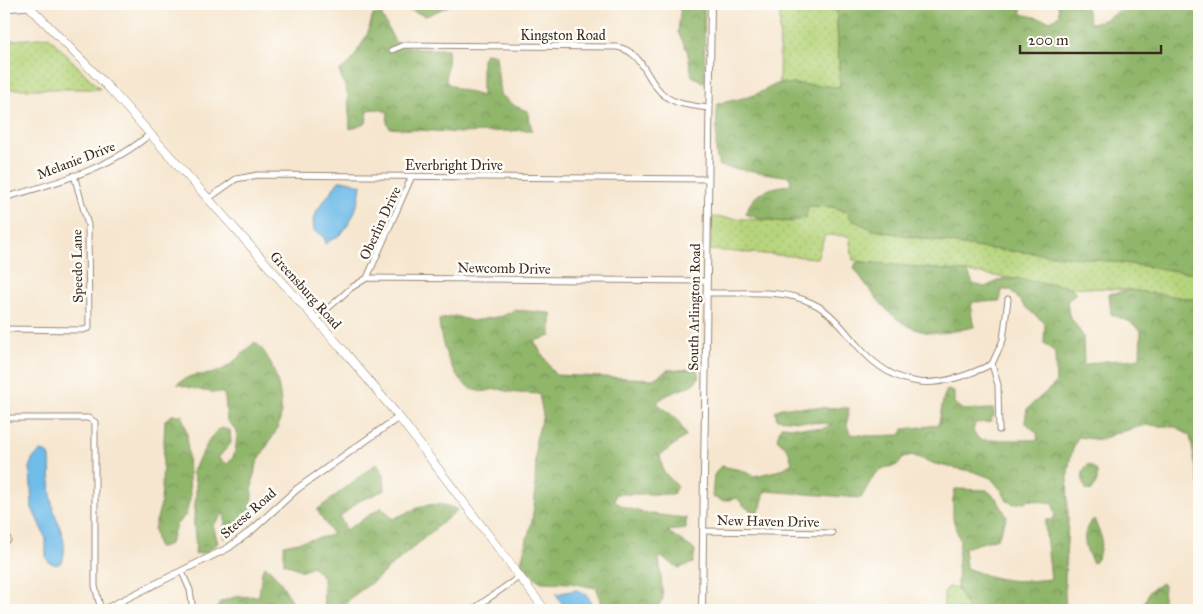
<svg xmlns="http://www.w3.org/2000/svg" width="1203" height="614" font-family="'IM FELL Great Primer',serif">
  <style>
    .grass { fill: url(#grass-dots); stroke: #787f4c }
    .forest { fill: url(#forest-crowns); stroke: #667044 }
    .water { fill: #6fbce9; stroke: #557384 }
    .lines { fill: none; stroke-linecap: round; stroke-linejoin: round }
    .minor-casing { stroke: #988876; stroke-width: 7 }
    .tertiary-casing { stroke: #988876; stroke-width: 8 }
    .secondary-casing { stroke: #988876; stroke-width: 9 }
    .minor { stroke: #fff; stroke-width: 5 }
    .tertiary { stroke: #fff; stroke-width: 6 }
    .secondary { stroke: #fff; stroke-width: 8 }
    .labels { text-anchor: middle; stroke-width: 5; stroke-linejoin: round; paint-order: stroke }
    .street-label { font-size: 14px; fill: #3b2a1e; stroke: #fdfcf7 }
  </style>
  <defs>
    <pattern id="grass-dots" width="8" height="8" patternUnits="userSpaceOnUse" patternTransform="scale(1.25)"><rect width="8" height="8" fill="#b6d47b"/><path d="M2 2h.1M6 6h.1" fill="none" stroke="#9db66a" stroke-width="1.8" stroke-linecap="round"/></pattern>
    <pattern id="forest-crowns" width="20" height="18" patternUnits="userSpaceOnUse" patternTransform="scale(1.25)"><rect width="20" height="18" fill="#90b66b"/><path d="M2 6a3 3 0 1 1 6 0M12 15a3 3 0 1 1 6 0" fill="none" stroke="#779457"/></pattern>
  </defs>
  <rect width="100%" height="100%" fill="#fdfcf7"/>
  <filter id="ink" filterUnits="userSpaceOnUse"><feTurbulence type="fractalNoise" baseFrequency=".02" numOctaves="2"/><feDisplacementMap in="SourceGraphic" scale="10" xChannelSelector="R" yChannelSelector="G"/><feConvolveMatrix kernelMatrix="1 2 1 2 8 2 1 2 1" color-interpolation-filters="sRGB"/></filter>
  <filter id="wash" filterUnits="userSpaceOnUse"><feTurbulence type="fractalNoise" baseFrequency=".0096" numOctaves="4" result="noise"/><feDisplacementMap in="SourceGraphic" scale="20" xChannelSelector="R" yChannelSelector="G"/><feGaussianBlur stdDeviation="1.12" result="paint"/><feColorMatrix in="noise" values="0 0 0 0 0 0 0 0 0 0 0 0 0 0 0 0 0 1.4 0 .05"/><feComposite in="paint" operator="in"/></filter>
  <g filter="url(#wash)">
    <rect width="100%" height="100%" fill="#f6e6cf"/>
    <g class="grass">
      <path d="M780,4H836L840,87L779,83Z"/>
      <path d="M49,37L100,89H4V41Z"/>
      <path d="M809,206L833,207L847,212L874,230L908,236L981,248L1094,259L1199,274V300L1130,290L1071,287L968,272L864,262L853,260L849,236L825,235L817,258L710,250L712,217L792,222Z"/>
      <path d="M948,587L957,588L969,610H944V593Z"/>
    </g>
    <g class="forest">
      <path d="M392,4H453L426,16Z"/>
      <path d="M681,4H704L705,83L692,76L687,50L678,32Z"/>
      <path d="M836,4H1020L1022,14L1051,21L1059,15L1058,4H1085L1090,23C1104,23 1116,13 1126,4H1199V274L1094,259L981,248L908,236L874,230L852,220L847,212L833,207L809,206L805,218C786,224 765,222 746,214C752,192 769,187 791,185L790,177L719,166L716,154L717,104L752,96L779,83L840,87Z"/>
      <path d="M381,14L395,42L417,49H448L446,82L458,89L482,96V59L486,53L496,55L500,94L515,106L527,111L532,130L462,133L390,128L387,123L388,112L377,109L368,110L366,123L350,129L348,95L339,71L351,62L367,35L373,15Z"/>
      <path d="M864,262L968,272L973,284L985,287L1002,279H1020L1071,287L1076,293L1067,302L1069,315L1083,336L1084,366C1103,358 1121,362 1140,358L1141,330L1130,322L1111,314L1109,294L1130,290L1199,300V484L1190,436L1176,427L1146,425L1113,434L1102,440L1078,437C1064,465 1068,491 1068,521C1067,551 1063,580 1066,610H969L957,588L958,556L960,541L953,519V499L955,489L987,490L997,499L1007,517L998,538L964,548L966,568C1000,581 1014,583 1051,579L1045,525L1046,520H1052L1055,516L1053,503L1031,500L1015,504L1007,501L1002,491L991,478L975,472L935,464L912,455L904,457L898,465L884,468L874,475L861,498L765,491L761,507L757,514L745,507L737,498L723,501L712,497L714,475L721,466L741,470L754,476L781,470L792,463L788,449L777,439L781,426L822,429L832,424L777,419L775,411L784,407L849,408L847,425L850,434L871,436L900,435L904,429L938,425C942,413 941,401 947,390L954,392V403L963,410L993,409L994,415L990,422L975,423L973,432L980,440H1038L1037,433L1025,422L1027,409L1056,383L1055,352L1044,343L1045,323L1025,307L1011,290H1002L1000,301L972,302L971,312L974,327C962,329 949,333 936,333C898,333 874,296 854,268L856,263Z"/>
      <path d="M514,310L551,313V336L534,341L555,375L653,379L668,370L697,369L699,378C686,393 669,389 657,403L678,420L686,436L660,455L663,471L677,486L673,494H616L614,500C626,513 668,516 686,518V529L667,531L695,550L693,563L679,568L659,556L663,599L655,610H602L597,588L570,583L541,582L520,565L532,521L535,498L536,440L543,415L539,394C530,393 521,394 512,392C507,392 502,389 497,389C491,389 484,393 478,391C453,386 440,342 439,320L455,316L472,321L503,316Z"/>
      <path d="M255,342C273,356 285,397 280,420C276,436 263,449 257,464C251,477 252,503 251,518L224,539L225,513L213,525L218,543L207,552L195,554C197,540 193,531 194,518C194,502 200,488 192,472L211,437L220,428L230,430L231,443L218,458L227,464C237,457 236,443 237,431L227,421L225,397L223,393L203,391L177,384C197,370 195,378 214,373C229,369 244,352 255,342Z"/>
      <path d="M172,415H182L187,434L190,498L186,515L176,525L170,544L158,548L154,529L161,504L165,420Z"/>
      <path d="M377,463L384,474L385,490L359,501L340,517L346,530L382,507L393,519C415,509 433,497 457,510L375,580L349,599L343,610H324L323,577L312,566L303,571L284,563V545L333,535L317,510Z"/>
      <path d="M1089,464L1097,471V481L1092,491L1087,490C1081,482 1080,470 1089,464Z"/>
      <path d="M1094,519L1102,539L1098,559L1093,563C1085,549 1079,531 1094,519Z"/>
      <path d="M265,566C280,577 288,594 295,610H217L220,602L235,597L259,596L262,571Z"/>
      <path d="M1162,583L1164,586L1162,610H1140L1150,591Z"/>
    </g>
    <g class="water">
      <path d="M339,181H347L361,185C359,204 354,218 342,233C338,237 330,240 325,244L324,237L314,231L313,220L318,209Z"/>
      <path d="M41,451L48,453L50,458C51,473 49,488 52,502C55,523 70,539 62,562L56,565L49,562L46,558V539L32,508L30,467L32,459Z"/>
      <path d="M576,590C588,592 590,599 593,610H566L556,594Z"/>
    </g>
  </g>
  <g filter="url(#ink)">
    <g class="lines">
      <g class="minor-casing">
        <g id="minor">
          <path d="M4,9L30,7"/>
          <path d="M392,50L404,45L617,47C645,52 645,81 665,96C677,105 695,106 709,108"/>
          <path d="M4,198C55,183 110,169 150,134"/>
          <path d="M208,199L236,179L258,175L708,179"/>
          <path d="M367,278L412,176"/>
          <path d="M706,293C740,294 781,288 812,303C830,311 843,328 856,344C898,393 938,390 992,364"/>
          <path d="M316,319L351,288L367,278L706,281"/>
          <path d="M4,329L83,330L89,328L88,225L74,175"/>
          <path d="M992,364L1003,340L1008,299"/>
          <path d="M992,364L998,385L999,430"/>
          <path d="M4,418H88L95,422V586L101,610"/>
          <path d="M4,526L8,540"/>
          <path d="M703,531L832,533"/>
          <path d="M182,572L190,590L193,610"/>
          <path d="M472,610L519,577"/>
        </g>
      </g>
      <g class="tertiary-casing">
        <g id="tertiary">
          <path d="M103,610L228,548L251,531L297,489L399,417"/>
          <path d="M702,610L711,4"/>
        </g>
      </g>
      <g class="secondary-casing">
        <path id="secondary" d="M27,4L111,90L345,352L399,417L545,610"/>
      </g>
      <use href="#minor" class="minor"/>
      <use href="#tertiary" class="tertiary"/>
      <use href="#secondary" class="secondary"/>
    </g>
  </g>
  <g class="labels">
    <g class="street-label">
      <text x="563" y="40">Kingston Road</text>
      <text transform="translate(76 160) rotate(-21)" y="5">Melanie Drive</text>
      <text x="454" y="170">Everbright Drive</text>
      <text transform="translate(380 223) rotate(-65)" y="5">Oberlin Drive</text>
      <text transform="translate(77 266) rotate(-91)" y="5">Speedo Lane</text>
      <text transform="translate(504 268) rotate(1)" y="5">Newcomb Drive</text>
      <text transform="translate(306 290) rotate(48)" y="5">Greensburg Road</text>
      <text transform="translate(694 307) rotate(-89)" y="5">South Arlington Road</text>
      <text transform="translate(248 513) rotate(-41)" y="5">Steese Road</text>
      <text transform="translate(768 521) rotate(1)" y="5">New Haven Drive</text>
    </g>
  </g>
  <rect width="1203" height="614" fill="none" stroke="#fdfcf7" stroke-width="20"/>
  <path d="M1020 45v8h141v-8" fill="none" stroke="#3b2a1e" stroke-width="2.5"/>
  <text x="1028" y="45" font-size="15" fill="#3b2a1e" stroke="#fdfcf7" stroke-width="4" paint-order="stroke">200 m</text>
</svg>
